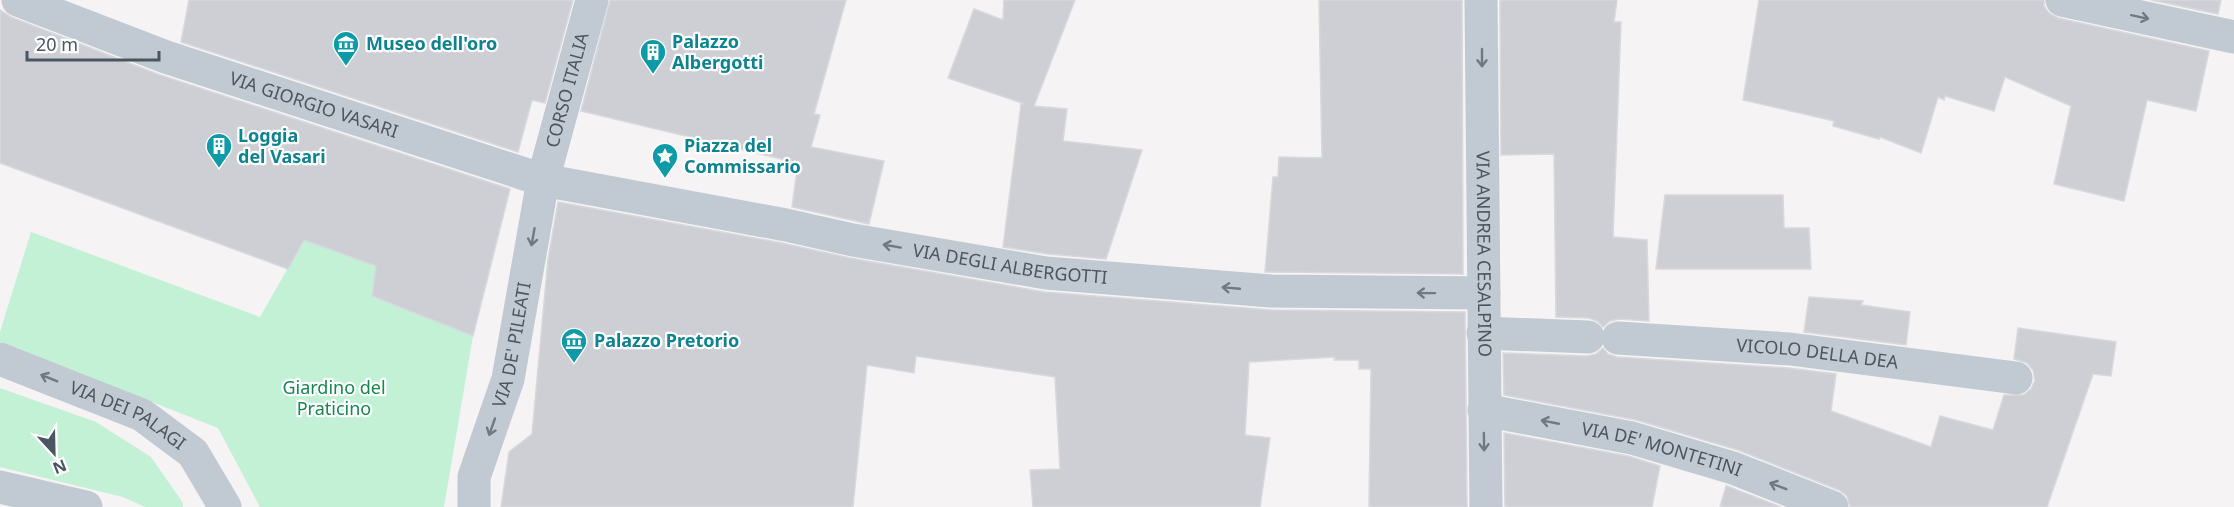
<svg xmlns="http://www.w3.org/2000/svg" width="2234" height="507" font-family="'Noto Sans',sans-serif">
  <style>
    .green { fill: #c3f1d5 }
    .building { fill: #cdcfd5; stroke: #d7d9de; stroke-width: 1.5 }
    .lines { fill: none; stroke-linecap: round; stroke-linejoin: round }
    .minor { stroke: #c1cad2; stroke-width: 33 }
    .oneway { stroke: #6e7983 }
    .labels { text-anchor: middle; stroke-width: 4.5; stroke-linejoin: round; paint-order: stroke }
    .culture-label { font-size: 18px; font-weight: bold; fill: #0d838f; stroke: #fff; text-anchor: start }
    .street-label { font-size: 18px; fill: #4a5661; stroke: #fff }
    .park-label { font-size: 18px; fill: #17864f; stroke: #fff }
  </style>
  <rect width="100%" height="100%" fill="#f5f3f3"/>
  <g class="green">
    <path d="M31,232L260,317L304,240L376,266L372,296L473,336L444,507H260L218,428L0,342V332Z"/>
    <path d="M0,388L96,422L151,457L183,503V507H145L123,497L0,467Z"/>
  </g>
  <g class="building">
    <path d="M189,0H573L545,103L532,100L518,152L181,42Z"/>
    <path d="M610,0H846L814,114L820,115L811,147L884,161L869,224L792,207L798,163L581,111Z"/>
    <path d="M1004,0H1075L1034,106L1067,109L1063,141L1142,150L1106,259L1048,254L1003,247L1021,104H1025L948,78L974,9L1003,20Z"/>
    <path d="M1319,0H1462L1463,274L1265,272L1273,177H1278L1279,157L1322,158Z"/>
    <path d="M1500,0H1617L1614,22H1621L1613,237L1647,240L1649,321L1619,319L1610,321L1603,327L1597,321L1589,318L1556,317L1554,154L1501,155Z"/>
    <path d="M1759,0H2044V6L2049,13L2058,18L2209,51L2196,111L2147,100L2124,201L2054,184L2071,106L2005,77L1994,111L1945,96L1944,100L1938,97L1921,153L1880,137L1879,139L1833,126L1834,121L1743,100Z"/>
    <path d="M2151,0H2221L2218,14Z"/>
    <path d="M0,10L11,17L160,75L510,189L473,336L372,296L376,266L304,240L288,269L0,163Z"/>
    <path d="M1665,195H1783L1784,228H1809L1811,269H1656Z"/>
    <path d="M558,202L782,243L850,258L1045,292L1271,310L1465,312L1467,507H1369L1371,369H1359V360H1334L1335,357L1249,362L1245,435L1270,438L1260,507H1033L1030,470L1060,469L1055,377L916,356L914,373L867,365L853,507H501L509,452L532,434L548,259Z"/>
    <path d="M1809,297L1863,301L1861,305L1910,312L1906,345L1804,332Z"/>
    <path d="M2018,328L2116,342L2111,376L2093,374L2047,507H1850L1847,496L1839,490L1738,450L1636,420L1504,395L1503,353L1587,356L1596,354L1603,348L1608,354L1617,357L1788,368L1836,374L1831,411L1931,447L1940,416L1993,430L2004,395H2023L2031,389L2035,380L2033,370L2027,363L2014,359Z"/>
    <path d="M1504,433L1628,456L1660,466L1652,507H1505Z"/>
    <path d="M1726,486H1727L1781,507H1720Z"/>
  </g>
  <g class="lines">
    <g class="minor">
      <path id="s1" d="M18,0L166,57L543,180L786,225L853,240L1046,273L1271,291L1484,293"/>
      <path id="s2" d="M1481,0L1486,507"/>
      <path d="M2062,0L2234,37"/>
      <path d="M1483,333L1588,337"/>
      <path id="s3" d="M1618,338L1790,349L2016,378"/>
      <path id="s4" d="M0,359L142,415L193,453L225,507"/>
      <path id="s5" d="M1484,410L1632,438L1733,468L1832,507"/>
      <path d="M0,487L86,507"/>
      <path id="s6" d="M474,507V477L508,379L543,180L592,0"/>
    </g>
  </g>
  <defs><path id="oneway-shaft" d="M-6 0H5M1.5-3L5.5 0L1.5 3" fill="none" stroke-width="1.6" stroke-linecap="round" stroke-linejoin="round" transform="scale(1.5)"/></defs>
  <g class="oneway">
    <use href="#oneway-shaft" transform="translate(2140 17) rotate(12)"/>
    <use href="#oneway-shaft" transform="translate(1482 58) rotate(90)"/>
    <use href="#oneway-shaft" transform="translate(533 237) rotate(100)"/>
    <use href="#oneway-shaft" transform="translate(892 246) rotate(-170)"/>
    <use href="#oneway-shaft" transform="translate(1231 288) rotate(-175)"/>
    <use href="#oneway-shaft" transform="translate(1426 293) rotate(-179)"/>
    <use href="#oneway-shaft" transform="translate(49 378) rotate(-158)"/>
    <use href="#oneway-shaft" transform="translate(1550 422) rotate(-169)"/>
    <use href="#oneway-shaft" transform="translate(492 427) rotate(109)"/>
    <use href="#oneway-shaft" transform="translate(1484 442) rotate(89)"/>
    <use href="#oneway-shaft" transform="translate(1778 486) rotate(-159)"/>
  </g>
  <defs>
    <g id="museum-pin" transform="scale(1.35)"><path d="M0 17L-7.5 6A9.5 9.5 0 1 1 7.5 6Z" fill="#0f9aa8" stroke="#fff"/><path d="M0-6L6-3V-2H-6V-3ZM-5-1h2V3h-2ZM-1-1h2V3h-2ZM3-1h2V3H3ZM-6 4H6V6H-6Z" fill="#fff"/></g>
    <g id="building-pin" transform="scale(1.35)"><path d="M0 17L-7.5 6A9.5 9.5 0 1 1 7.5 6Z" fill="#0f9aa8" stroke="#fff"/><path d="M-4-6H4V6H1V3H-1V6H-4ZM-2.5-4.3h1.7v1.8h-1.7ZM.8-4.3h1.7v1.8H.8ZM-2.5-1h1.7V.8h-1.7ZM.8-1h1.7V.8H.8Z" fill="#fff"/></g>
    <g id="sight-pin" transform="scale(1.35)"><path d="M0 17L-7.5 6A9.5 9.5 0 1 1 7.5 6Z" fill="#0f9aa8" stroke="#fff"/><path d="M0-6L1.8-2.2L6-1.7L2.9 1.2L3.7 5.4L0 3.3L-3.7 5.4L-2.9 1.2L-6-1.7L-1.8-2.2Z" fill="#fff"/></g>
  </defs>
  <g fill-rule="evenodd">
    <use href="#museum-pin" x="346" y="44"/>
    <use href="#building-pin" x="653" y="52"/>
    <use href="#building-pin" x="219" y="146"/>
    <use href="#sight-pin" x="665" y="156"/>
    <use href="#museum-pin" x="574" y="341"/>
  </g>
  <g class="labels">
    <g class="culture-label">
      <text x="672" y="48">Palazzo<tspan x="672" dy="21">Albergotti</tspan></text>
      <text x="366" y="50">Museo dell'oro</text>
      <text x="238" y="142">Loggia<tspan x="238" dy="21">del Vasari</tspan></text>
      <text x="684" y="152">Piazza del<tspan x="684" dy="21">Commissario</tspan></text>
      <text x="594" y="347">Palazzo Pretorio</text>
    </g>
    <g class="street-label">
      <text dy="6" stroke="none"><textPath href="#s6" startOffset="429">CORSO ITALIA</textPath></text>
      <text dy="6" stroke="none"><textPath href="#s1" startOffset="314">VIA GIORGIO VASARI</textPath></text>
      <text dy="6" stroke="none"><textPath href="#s2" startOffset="254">VIA ANDREA CESALPINO</textPath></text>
      <text dy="6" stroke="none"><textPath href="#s1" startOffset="1030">VIA DEGLI ALBERGOTTI</textPath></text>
      <text dy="6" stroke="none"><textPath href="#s6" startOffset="168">VIA DE' PILEATI</textPath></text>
      <text dy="6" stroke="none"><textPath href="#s3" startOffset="200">VICOLO DELLA DEA</textPath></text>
      <text dy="6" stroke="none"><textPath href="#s4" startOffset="140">VIA DEI PALAGI</textPath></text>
      <text dy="6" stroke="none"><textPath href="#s5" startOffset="182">VIA DE' MONTETINI</textPath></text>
    </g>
    <g class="park-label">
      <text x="334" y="394">Giardino del<tspan x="334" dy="21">Praticino</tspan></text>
    </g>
  </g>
  <g transform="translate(54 453) rotate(158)" stroke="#ffffff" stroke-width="4.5" paint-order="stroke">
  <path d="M0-4.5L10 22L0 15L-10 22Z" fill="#4a5661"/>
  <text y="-9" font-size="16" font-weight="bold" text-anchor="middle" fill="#4a5661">N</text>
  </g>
  <path d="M27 51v9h132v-9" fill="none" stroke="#4a5661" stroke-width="3"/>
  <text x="36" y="51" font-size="18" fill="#4a5661" stroke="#ffffff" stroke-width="4.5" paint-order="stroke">20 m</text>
</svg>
